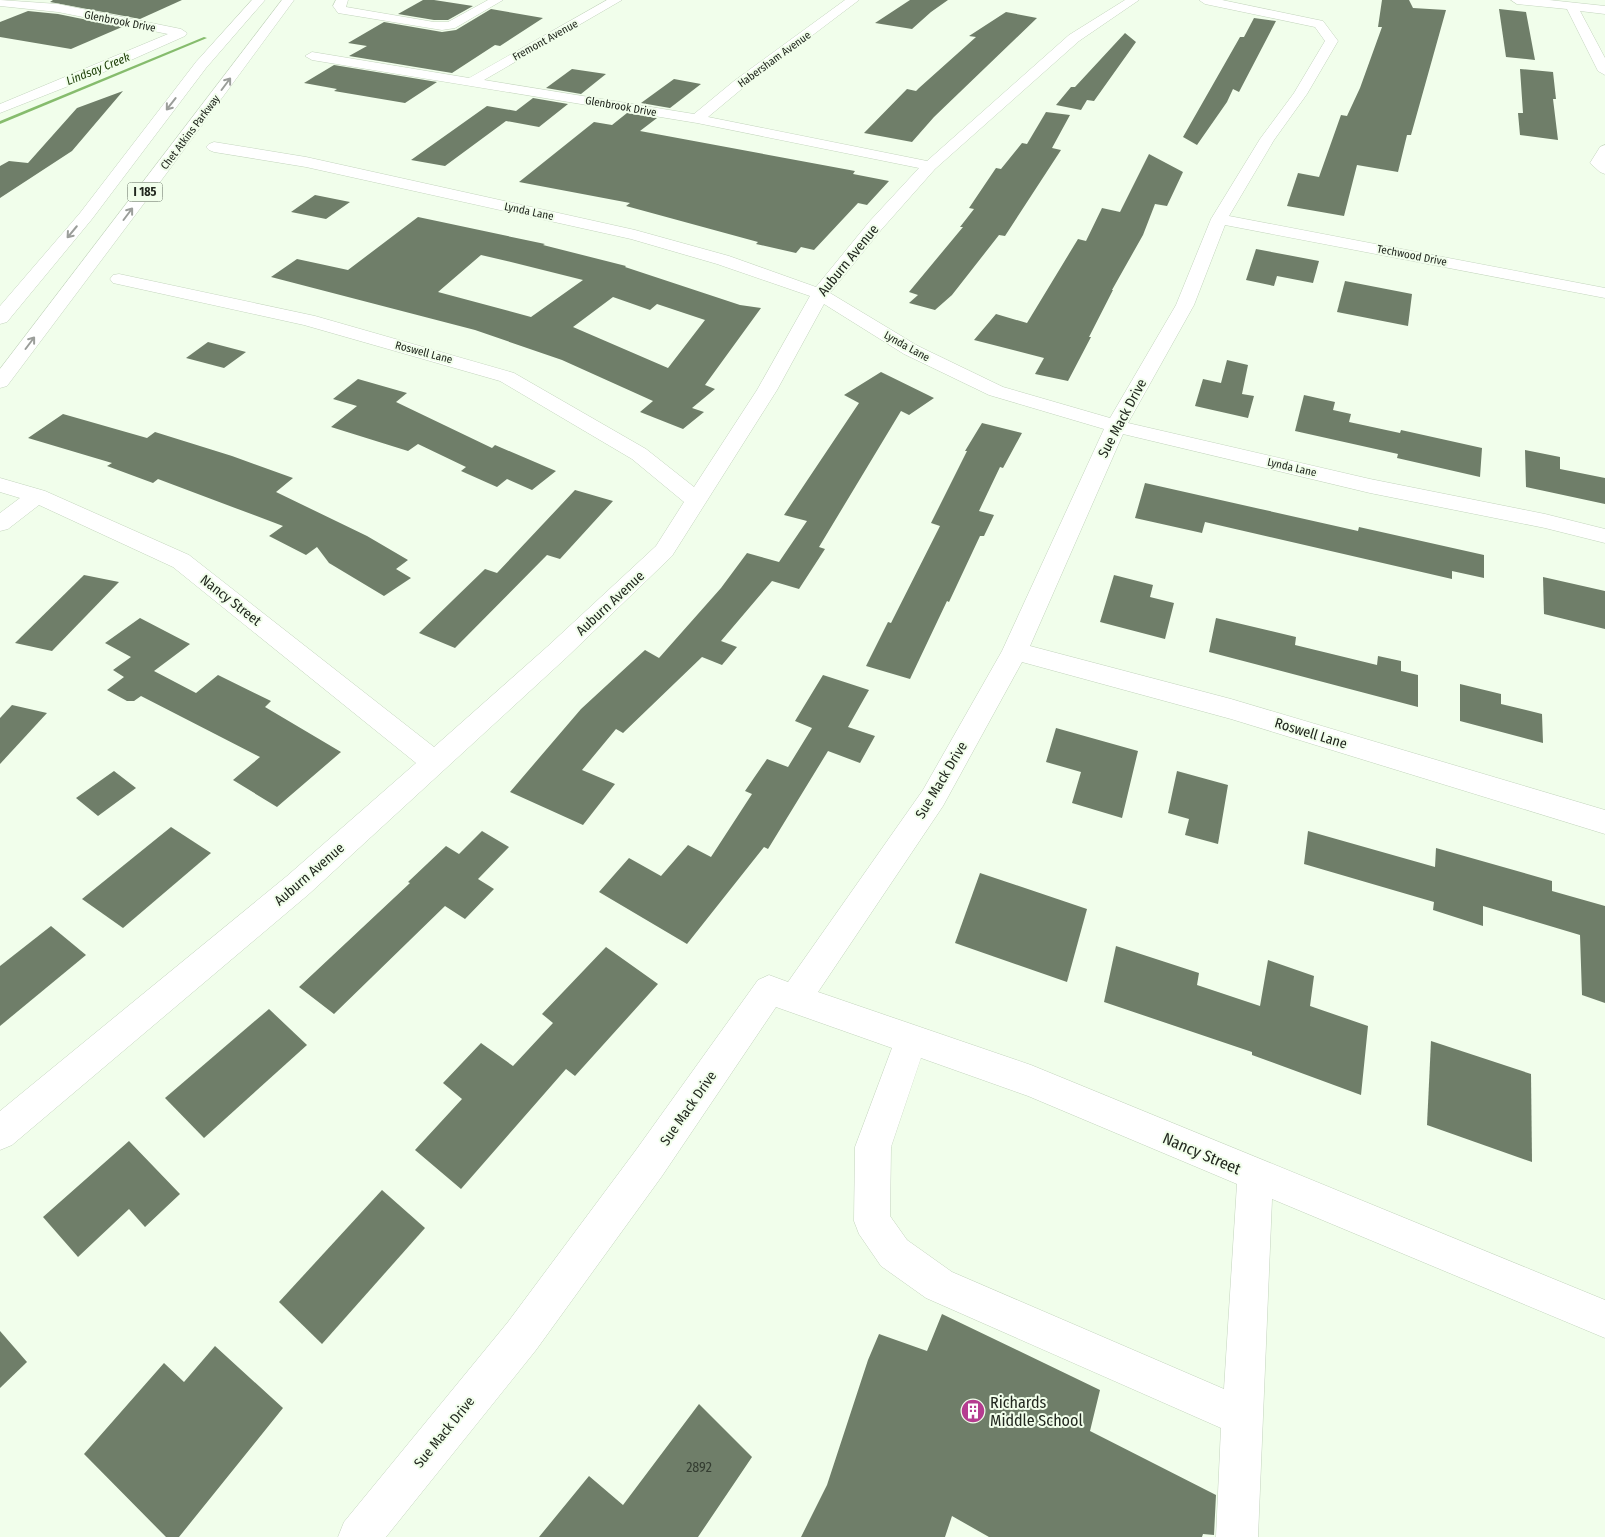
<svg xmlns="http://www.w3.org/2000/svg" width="1605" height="1537" font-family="'Fira Sans Condensed',sans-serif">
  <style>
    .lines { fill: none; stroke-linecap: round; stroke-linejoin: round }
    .stream { fill: #86bc6d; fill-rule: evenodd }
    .building { fill: #6f7e69; fill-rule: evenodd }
    .minor-casing { stroke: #c3d4bd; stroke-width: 1 }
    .highway-casing { stroke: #c3d4bd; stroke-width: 1 }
    .minor { fill: #fff; fill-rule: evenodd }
    .highway { fill: #fff; fill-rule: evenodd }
    .oneway { stroke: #9b9e9a }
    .labels { text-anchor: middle; stroke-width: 4; stroke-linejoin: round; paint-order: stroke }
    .far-street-label { font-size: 11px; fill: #21271e; stroke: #f1feeb }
    .far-water-label { font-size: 12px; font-style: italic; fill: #1a3c04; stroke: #f1feeb }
    .shield { fill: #f1feeb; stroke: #5f685c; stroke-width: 1 }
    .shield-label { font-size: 12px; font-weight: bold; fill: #21271e }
    .street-label { font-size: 14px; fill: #21271e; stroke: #f1feeb }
    .near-number-label { font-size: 14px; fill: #343d31 }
    .near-street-label { font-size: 16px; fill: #21271e; stroke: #f1feeb }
    .near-poi-label { font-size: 16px; fill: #21271e; stroke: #f1feeb; text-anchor: start }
  </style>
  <rect width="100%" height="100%" fill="#f1feeb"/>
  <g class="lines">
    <path class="stream" d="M204,37L207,38L0,124V121Z"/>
  </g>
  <g class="building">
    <path d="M53,0H182L140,19L50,2Z"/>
    <path d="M423,0H434L473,6L448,20H434L398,14Z"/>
    <path d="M910,0H948L931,12L912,29L875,23Z"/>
    <path d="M1382,0H1409L1413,8L1446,10L1411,135H1407L1398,172L1357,165L1344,216L1287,206L1298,173L1319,177L1341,115L1347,116L1360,88L1382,27H1378Z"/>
    <path d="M491,9L543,18L500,46L495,45L452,73L349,56L367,46L348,43L384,22L442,32L456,30Z"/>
    <path d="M1499,9L1526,12L1535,60L1506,57Z"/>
    <path d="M28,11L58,14L122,27L71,49L0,37V22Z"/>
    <path d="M1006,12L1037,18L934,117L912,142L864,133L907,89L916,91L919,88L976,37L969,36Z"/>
    <path d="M1254,18L1276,21L1239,92L1233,89L1227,102L1197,145L1183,137L1240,37H1244Z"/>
    <path d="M1125,33L1136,42L1094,101L1087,100L1081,110L1056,105L1071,87H1075Z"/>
    <path d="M334,65L437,82L405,103L334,91L337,89L304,83Z"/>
    <path d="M572,69L606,74L581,94L546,88Z"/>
    <path d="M1520,69L1553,72L1556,99H1553L1558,140L1520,135L1518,113H1523Z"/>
    <path d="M674,79L701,84L670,108L641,103Z"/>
    <path d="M123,91L72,151L0,198V166L9,161L28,163L77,108Z"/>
    <path d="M533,98L568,104L539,127L506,121L445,166L411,160L487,106L516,111Z"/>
    <path d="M1046,112L1070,115L1052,148L1061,150L1005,236L999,235L952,295L935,310L909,303L918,295L909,292L963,227H960L974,209L969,208L996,168L1001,169L1022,143L1027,144Z"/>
    <path d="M627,113L657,118L640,131L855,171L853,174L889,181L867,205L858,203L814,250L801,247L796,253L756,244L758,242L626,206L630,203L519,182L594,122L612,125Z"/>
    <path d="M1149,154L1183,172L1167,206L1155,204L1143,235L1112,290H1113L1089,337H1091L1068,381L1035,374L1044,358L974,340L996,314L1027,323L1078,239L1086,241L1102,208L1120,212Z"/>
    <path d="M315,195L350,202L326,219L291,212Z"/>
    <path d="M418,217L545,244L543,245L626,266L625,267L740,305L761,308L705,385L715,389L692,408L704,412L683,429L640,412L653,401L562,360L475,330L271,277L297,259L348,270ZM481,255L515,263L583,280L531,317L438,292ZM613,297L650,310L657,304L705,320L668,368L573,327Z"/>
    <path d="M1256,249L1319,261L1313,283L1277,276L1274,286L1246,280Z"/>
    <path d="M1345,281L1412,294L1408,326L1337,312Z"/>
    <path d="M208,342L246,352L224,368L186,358Z"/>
    <path d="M1227,360L1248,365L1242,394L1254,396L1248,418L1195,406L1203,379L1221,383Z"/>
    <path d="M881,372L934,398L909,415L901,411L819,547L825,549L799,589L772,581L721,641L737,647L722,665L702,657L623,733L616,729L582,770L615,784L583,825L510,792L581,709L645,650L659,658L721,588L747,553L779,562L807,521L784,515L859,403L844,395Z"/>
    <path d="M358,379L407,393L396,402L492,448L495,445L556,471L532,490L507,479L497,487L461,471L466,467L418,444L408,451L331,427L357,406L333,399Z"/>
    <path d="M1304,395L1335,402L1333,410L1351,414L1349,422L1400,433L1401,430L1482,448L1480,477L1397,458L1398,454L1295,431Z"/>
    <path d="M63,414L147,438L155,432L232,456L293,478L276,492L367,536L408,560L396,569L411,578L384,596L329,563L317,547L306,555L269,536L283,526L158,479L153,483L107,466L112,463L28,438Z"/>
    <path d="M982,423L1022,433L1003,468L1000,467L979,511L994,515L984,536H980L949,602L947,601L910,679L866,666L888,622L891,623L940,526L931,523L967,451H965Z"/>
    <path d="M1525,450L1560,457V469L1605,478V504L1526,487Z"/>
    <path d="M1145,483L1358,531L1359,527L1484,555V578L1452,571V579L1205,522L1202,533L1135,518Z"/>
    <path d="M575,490L613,501L560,559L547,555L455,648L419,633L485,569L497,573Z"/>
    <path d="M84,575L119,582L52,651L15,643Z"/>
    <path d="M1114,575L1153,585L1150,597L1174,603L1165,639L1100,622Z"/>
    <path d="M1543,577L1605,591V629L1544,614Z"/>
    <path d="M140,618L190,644L154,671L196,693L218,675L271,701L265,707L341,752L277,807L233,780L260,757L141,696L134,701H127L107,690L124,677L113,670L131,657L105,643Z"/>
    <path d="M1216,618L1296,637L1295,645L1377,665L1378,656L1401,661V671L1418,675V707L1209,652Z"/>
    <path d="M823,675L869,690L848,727L875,736L860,763L828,751L768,849L764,847L687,944L599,892L629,858L661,876L688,845L711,857L752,794L745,791L767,759L788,767L812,728L795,721Z"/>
    <path d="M1460,684L1501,694V704L1542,714L1543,743L1460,721Z"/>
    <path d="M12,705L47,713L0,764V718Z"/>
    <path d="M1056,728L1138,751L1122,818L1072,803L1081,772L1046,762Z"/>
    <path d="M114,771L136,788L98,816L76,798Z"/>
    <path d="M1177,771L1228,785L1218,844L1185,835L1189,819L1168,813Z"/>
    <path d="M171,827L211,853L123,928L82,899Z"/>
    <path d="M482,831L509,847L478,879L494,889L465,919L445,906L334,1014L299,987L410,883L408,882L446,846L459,854Z"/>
    <path d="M1308,831L1435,867L1436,848L1552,881V891L1605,906V1003L1582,995L1580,935L1483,906V926L1433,910L1434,902L1304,864Z"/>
    <path d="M980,873L1087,909L1067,982L955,943Z"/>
    <path d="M51,926L86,955L0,1026V966Z"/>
    <path d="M1116,946L1199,973L1197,985L1260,1006L1268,960L1314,976L1310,1006L1368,1026L1361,1095L1252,1055V1052L1104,1002Z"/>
    <path d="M606,947L658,984L575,1076L566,1069L461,1189L415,1150L462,1099L443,1083L481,1043L513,1066L553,1023L542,1014Z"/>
    <path d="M269,1009L307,1045L204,1138L165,1098Z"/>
    <path d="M1431,1041L1531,1074L1532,1162L1427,1125Z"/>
    <path d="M129,1141L180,1194L145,1227L129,1209L78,1257L43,1217Z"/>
    <path d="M382,1190L425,1228L322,1344L279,1302Z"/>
    <path d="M942,1314L1100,1390L1090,1431L1216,1495L1214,1535L1203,1534L1202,1537H989L952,1516L945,1537H801L827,1485L868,1360L879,1334L927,1351Z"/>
    <path d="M0,1331L27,1362L0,1388Z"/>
    <path d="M215,1346L283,1408L179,1537H166L84,1454L164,1363L184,1382Z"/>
    <path d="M699,1404L752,1457L698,1537H539L589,1476L623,1505Z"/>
  </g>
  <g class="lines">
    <g class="minor-casing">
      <g id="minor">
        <path d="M0,0L58,4L181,29L187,33L185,36L104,72L0,113V104L168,34L58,12L0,6Z"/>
        <path d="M336,0H348L346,7L434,22H448L488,0H503L455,28L442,30L338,13L333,6Z"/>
        <path d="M607,0H622L484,80L694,114L734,81L845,0H859L744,87L708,117L927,161L1069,35L1125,0H1139L1079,41L935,169L881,230L830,293L918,346L1003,387L1110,418L1176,305L1211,219L1260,139L1294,93L1325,41L1315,27L1205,4L1199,0H1222L1323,21L1338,41L1307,94L1274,140L1229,216L1605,288V298L1225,225L1194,305L1128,423L1370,479L1545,514L1605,529V543L1545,528L1370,493L1123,434L1030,646L1231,699L1605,810V834L1231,719L1022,662L943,806L818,992L1031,1065L1605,1300V1338L1272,1199L1258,1537H1216L1221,1428L926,1298L881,1266L859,1234L854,1221L855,1147L892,1048L776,1007L662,1176L536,1350L386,1537H338L344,1522L508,1322L636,1150L758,980L769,975L788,982L923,790L1002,651L1104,429L989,395L904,354L824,304L777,390L672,556L566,658L309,894L12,1145L0,1150V1111L287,876L416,763L173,567L39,505L8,529L0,531V513L20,498L0,492V478L45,491L189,555L434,747L548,646L656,546L684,502L632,459L500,381L304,325L113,283L110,279L113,275L119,274L315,316L514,373L646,449L694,487L757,390L810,296L717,264L631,239L306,167L214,152L209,150L206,147L209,144L214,142L306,157L635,230L729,256L816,287L869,222L919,168L697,123L312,60L305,56L312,52L469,78ZM921,1058L1028,1096L1237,1184L1224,1389L952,1272L907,1240L890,1216L891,1147Z"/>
        <path d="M1511,0H1549L1605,6V14L1580,11L1605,58V75L1598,71L1567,9L1517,4Z"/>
        <path d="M1605,145V174L1600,172L1590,163L1600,147Z"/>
      </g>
    </g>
    <g class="highway-casing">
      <g id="highway">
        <path d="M252,0H265L206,68L92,219L7,322L0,324V306L80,213L196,62Z"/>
        <path d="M282,0H294L166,174L7,386L0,388V369Z"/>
      </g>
    </g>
    <use href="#minor" class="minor"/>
    <use href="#highway" class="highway"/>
  </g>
  <defs><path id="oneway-shaft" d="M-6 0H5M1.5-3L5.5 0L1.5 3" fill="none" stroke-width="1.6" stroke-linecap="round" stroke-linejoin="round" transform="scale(1.25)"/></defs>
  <g class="oneway">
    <use href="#oneway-shaft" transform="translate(226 84) rotate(-53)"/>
    <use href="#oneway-shaft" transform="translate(171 104) rotate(128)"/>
    <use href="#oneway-shaft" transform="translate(128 214) rotate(-53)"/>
    <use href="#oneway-shaft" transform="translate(72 232) rotate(130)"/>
    <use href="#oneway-shaft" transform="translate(30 343) rotate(-53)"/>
  </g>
  <defs>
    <g id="building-disc" transform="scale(1.25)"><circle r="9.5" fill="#b53c90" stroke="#f1feeb"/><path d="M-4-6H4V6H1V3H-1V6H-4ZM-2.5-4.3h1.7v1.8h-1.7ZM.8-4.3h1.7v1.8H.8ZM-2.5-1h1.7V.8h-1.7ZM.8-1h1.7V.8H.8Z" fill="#fff"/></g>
  </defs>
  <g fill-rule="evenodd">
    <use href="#building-disc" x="973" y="1411"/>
  </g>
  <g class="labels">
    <g class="far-street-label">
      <text transform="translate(120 21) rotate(11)" y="4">Glenbrook Drive</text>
      <text transform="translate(545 40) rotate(-29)" y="4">Fremont Avenue</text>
      <text transform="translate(774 59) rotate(-36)" y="4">Habersham Avenue</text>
      <text transform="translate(621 106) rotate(10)" y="4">Glenbrook Drive</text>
      <text transform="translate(190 132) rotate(-53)" y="4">Chet Atkins Parkway</text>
      <text transform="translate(529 211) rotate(12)" y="4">Lynda Lane</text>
      <text transform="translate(1412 255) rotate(11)" y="4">Techwood Drive</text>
      <text transform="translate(907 346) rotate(29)" y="4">Lynda Lane</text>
      <text transform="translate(424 352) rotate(15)" y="4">Roswell Lane</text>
      <text transform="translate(1292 467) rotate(13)" y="4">Lynda Lane</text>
    </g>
    <g class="far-water-label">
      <text transform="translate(98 69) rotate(-22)" y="4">Lindsay Creek</text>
    </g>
    <rect class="shield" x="127.5" y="182.5" width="35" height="19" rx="4"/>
    <g class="shield-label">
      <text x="145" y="196">I 185</text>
    </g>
    <g class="street-label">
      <text transform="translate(848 260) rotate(-51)" y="5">Auburn Avenue</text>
      <text transform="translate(1122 418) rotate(-62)" y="5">Sue Mack Drive</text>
      <text transform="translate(231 600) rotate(38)" y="5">Nancy Street</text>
      <text transform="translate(610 603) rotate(-43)" y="5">Auburn Avenue</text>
      <text transform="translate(1311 733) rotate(17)" y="5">Roswell Lane</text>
      <text transform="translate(941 780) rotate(-59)" y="5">Sue Mack Drive</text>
      <text transform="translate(309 874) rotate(-41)" y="5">Auburn Avenue</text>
      <text transform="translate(688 1108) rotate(-55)" y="5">Sue Mack Drive</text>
      <text transform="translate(444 1432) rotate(-51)" y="5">Sue Mack Drive</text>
    </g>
    <g class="near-number-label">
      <text x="699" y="1472">2892</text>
    </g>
    <g class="near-street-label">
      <text transform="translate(1202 1153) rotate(23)" y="6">Nancy Street</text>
    </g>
    <g class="near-poi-label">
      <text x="990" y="1408">Richards<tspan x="990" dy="18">Middle School</tspan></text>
    </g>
  </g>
</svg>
